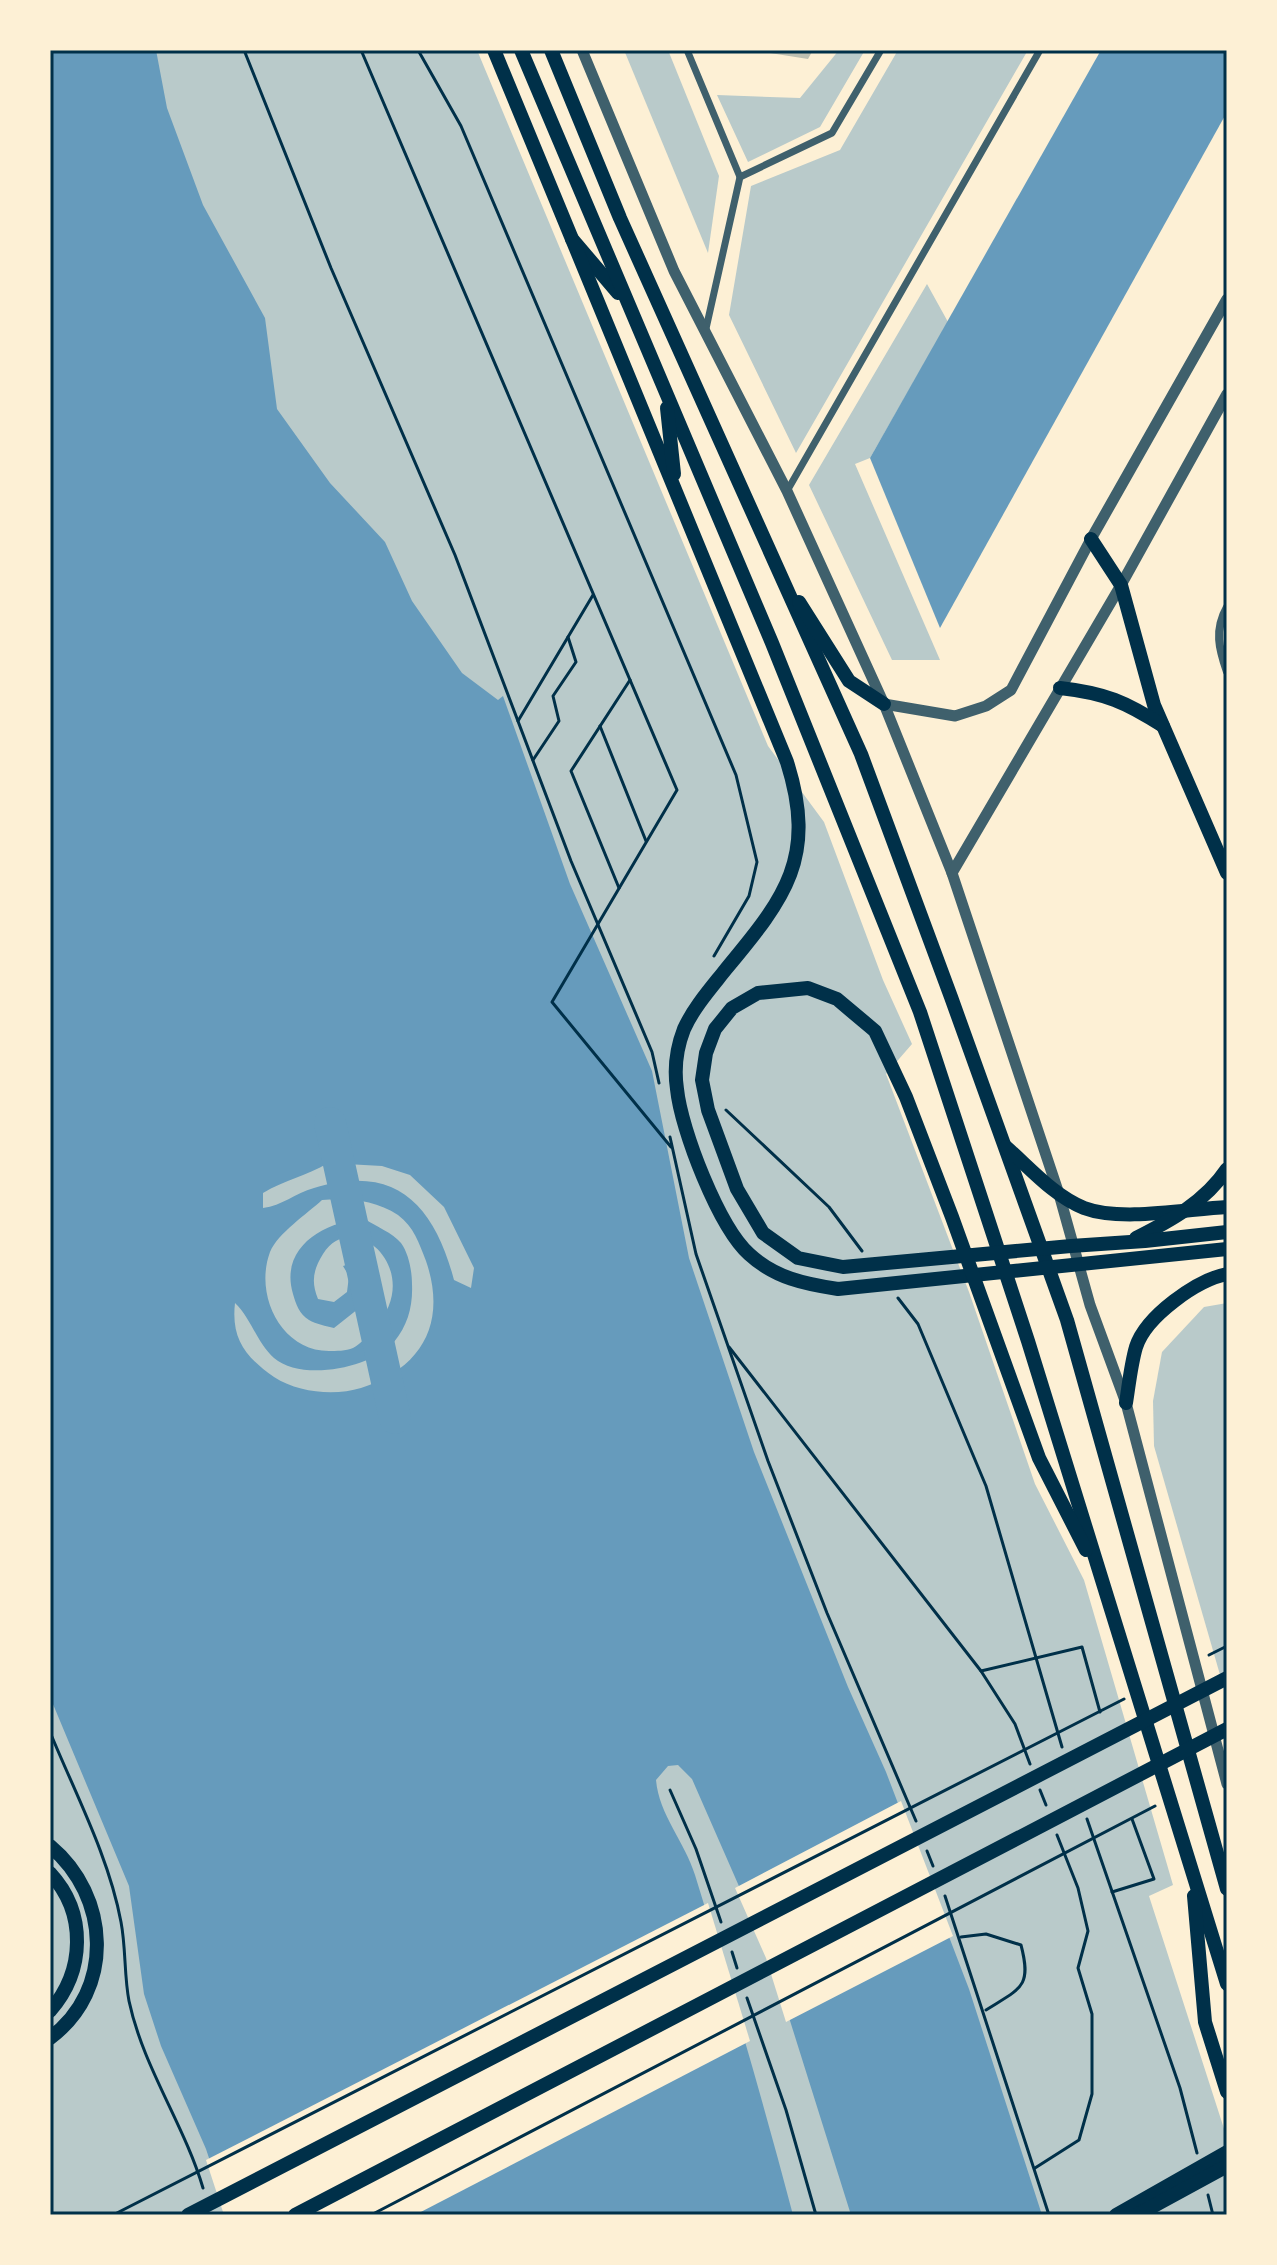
<svg xmlns="http://www.w3.org/2000/svg" width="1277" height="2265" font-family="Figtree,sans-serif">
  <style>
    .green { fill: #b9caca }
    .water { fill: #669bbc; fill-rule: evenodd }
    .pier { fill: #fdf0d5 }
    .lines { fill: none; stroke-linecap: round; stroke-linejoin: round }
    .river { stroke: #669bbc; stroke-width: 32 }
    .building { fill: #bec0b2 }
    .path { stroke: #003049; stroke-width: 3 }
    .pedestrian { stroke: #3f606c; stroke-width: 7 }
    .minor { stroke: #3f606c; stroke-width: 8 }
    .tertiary { stroke: #3f606c; stroke-width: 11 }
    .trunk { stroke: #003049; stroke-width: 14 }
    .neatline { fill: none; stroke: #003049; stroke-width: 3 }
  </style>
  <rect width="100%" height="100%" fill="#fdf0d5"/>
  <g class="green">
    <path d="M50,50H477L768,746L824,822L883,980L912,1044L886,1074L969,1292L1035,1484L1084,1580L1173,1885L1149,1896L1227,2138V2215H50Z"/>
    <path d="M624,50H668L719,176L708,253Z"/>
    <path d="M839,50H865L820,127L748,162L717,95L800,98Z"/>
    <path d="M898,50H1028L796,453L729,315L751,186L840,150Z"/>
    <path d="M927,284L948,322L870,458L855,464L940,660H892L809,485Z"/>
    <path d="M1227,1303V1699L1154,1446L1153,1401L1162,1352L1204,1307Z"/>
  </g>
  <g class="water">
    <path d="M50,50H156L167,108L203,205L265,318L277,409L330,483L385,542L412,601L462,673L498,700L503,696L570,884L652,1071L689,1258L754,1452L848,1687L886,1772L969,1989L1042,2215H851L770,1957L692,1779L678,1765L668,1766L656,1780C659,1815 685,1842 695,1875C730,1988 763,2101 793,2215H228L206,2149L161,2046L144,1994L129,1886L50,1697ZM328,1163L382,1166L410,1175L444,1207L474,1268L471,1288L454,1280C434,1204 395,1163 314,1188C295,1193 282,1206 263,1208V1193C284,1180 307,1176 328,1163ZM322,1200C348,1198 375,1200 398,1215C414,1227 419,1243 426,1261C447,1322 423,1368 361,1388C335,1396 299,1393 274,1377C245,1357 231,1338 235,1303C251,1318 257,1343 274,1358C302,1382 371,1368 394,1342C408,1325 413,1306 412,1284C412,1272 409,1254 401,1243C393,1233 375,1226 365,1219C325,1221 279,1247 293,1294C296,1304 299,1314 309,1320C316,1324 326,1326 334,1328L363,1305L372,1290L368,1275L355,1262L343,1266L349,1276L347,1292L334,1302L318,1299C311,1282 313,1270 323,1254C354,1205 426,1272 375,1327C369,1334 361,1344 353,1348C346,1351 336,1351 329,1351C281,1351 254,1295 270,1252C278,1233 307,1214 322,1200Z"/>
    <path d="M1101,50H1227V112L940,628L870,458Z"/>
  </g>
  <g class="pier">
    <path d="M901,1801L953,1936L786,2022L766,1958L735,1888Z"/>
    <path d="M708,1903L750,2041L415,2215H224L206,2160Z"/>
  </g>
  <g class="lines">
    <path class="river" d="M330,1123L395,1418"/>
  </g>
  <path class="building" d="M751,50H813L808,59Z"/>
  <g class="lines">
    <g class="path">
      <path d="M244,50L331,268L455,555L571,861L652,1052L659,1083"/>
      <path d="M361,50L677,790L552,1002L671,1147"/>
      <path d="M418,50L461,126L736,775L757,862L749,896L714,956"/>
      <path d="M518,721L593,595"/>
      <path d="M600,726L646,841"/>
      <path d="M533,760L559,721L553,696L576,662L568,637"/>
      <path d="M619,888L571,771L630,680"/>
      <path d="M726,1110L829,1207L862,1251"/>
      <path d="M670,1137L696,1254L768,1461L827,1613L916,1821"/>
      <path d="M898,1298L918,1324L986,1486L1062,1747"/>
      <path d="M729,1347L981,1671L1015,1724L1030,1764"/>
      <path d="M1209,1655L1227,1646"/>
      <path d="M981,1671L1082,1647L1100,1712"/>
      <path d="M50,1732C75,1793 109,1857 121,1922C126,1948 124,1975 129,2001C143,2067 184,2124 203,2188"/>
      <path d="M670,1790L696,1849L721,1922"/>
      <path d="M1040,1790L1046,1805"/>
      <path d="M1087,1819L1180,2088L1197,2153"/>
      <path d="M927,1851L933,1866"/>
      <path d="M1112,1892L1154,1879L1132,1819"/>
      <path d="M945,1896L1049,2215"/>
      <path d="M961,1937L986,1934L1021,1945C1032,1987 1021,1988 986,2010"/>
      <path d="M732,1952L737,1968"/>
      <path d="M747,1998L786,2110L816,2215"/>
      <path d="M1035,2168L1079,2140L1092,2094V2014L1078,1968L1088,1931L1078,1888L1057,1835"/>
      <path d="M1208,2195L1213,2215"/>
      <path d="M113,2215L1124,1699"/>
      <path d="M371,2215L1155,1806"/>
    </g>
    <g class="pedestrian">
      <path d="M687,50L740,177"/>
      <path d="M705,333L740,177L832,133L881,50"/>
      <path d="M787,491L1040,50"/>
    </g>
    <path class="minor" d="M1227,607C1214,630 1219,649 1227,672"/>
    <g class="tertiary">
      <path d="M582,50L674,271L787,491L884,704L952,873L1059,1194L1090,1305L1126,1403L1227,1784"/>
      <path d="M884,704L955,716L986,706L1011,690L1091,539L1227,299"/>
      <path d="M952,873L1121,585L1227,394"/>
    </g>
    <g class="trunk">
      <path d="M494,50L572,239L618,293"/>
      <path d="M521,50L772,643L920,1012L1028,1341L1227,1984"/>
      <path d="M551,50L620,218L861,754L951,997L1067,1320L1227,1889"/>
      <path d="M572,239L787,762C817,857 786,897 726,969C711,988 694,1007 684,1029C677,1047 674,1069 677,1089C681,1130 719,1227 749,1254C775,1278 805,1284 838,1289L1227,1249"/>
      <path d="M667,408L674,474"/>
      <path d="M1091,539L1121,585L1154,705L1227,873"/>
      <path d="M799,602L849,681L884,704"/>
      <path d="M1060,688C1105,693 1126,702 1163,726"/>
      <path d="M1006,1147C1030,1168 1054,1196 1084,1208C1121,1222 1187,1209 1227,1207"/>
      <path d="M1136,1238C1170,1221 1205,1202 1227,1169"/>
      <path d="M1126,1403C1129,1384 1131,1364 1136,1347C1146,1316 1197,1280 1227,1274"/>
      <path d="M1086,1550L1039,1458L952,1217L906,1097L875,1031L837,999L808,988L758,993L732,1008L715,1029L706,1053L702,1080L708,1110L737,1189L763,1233L798,1258L843,1267L1071,1246L1145,1241L1227,1232"/>
      <path d="M50,1846C110,1896 115,1990 50,2038"/>
      <path d="M50,1873C87,1913 85,1971 50,2011"/>
      <path d="M1194,1896L1205,2022L1227,2092"/>
      <path d="M188,2215L1227,1678"/>
      <path d="M295,2215L1227,1729"/>
      <path d="M1116,2215L1227,2152"/>
      <path d="M1137,2215L1227,2166"/>
    </g>
  </g>
  <rect width="1277" height="2265" fill="none" stroke="#fdf0d5" stroke-width="104"/>
  <rect x="52" y="52" width="1173" height="2161" class="neatline"/>
</svg>
